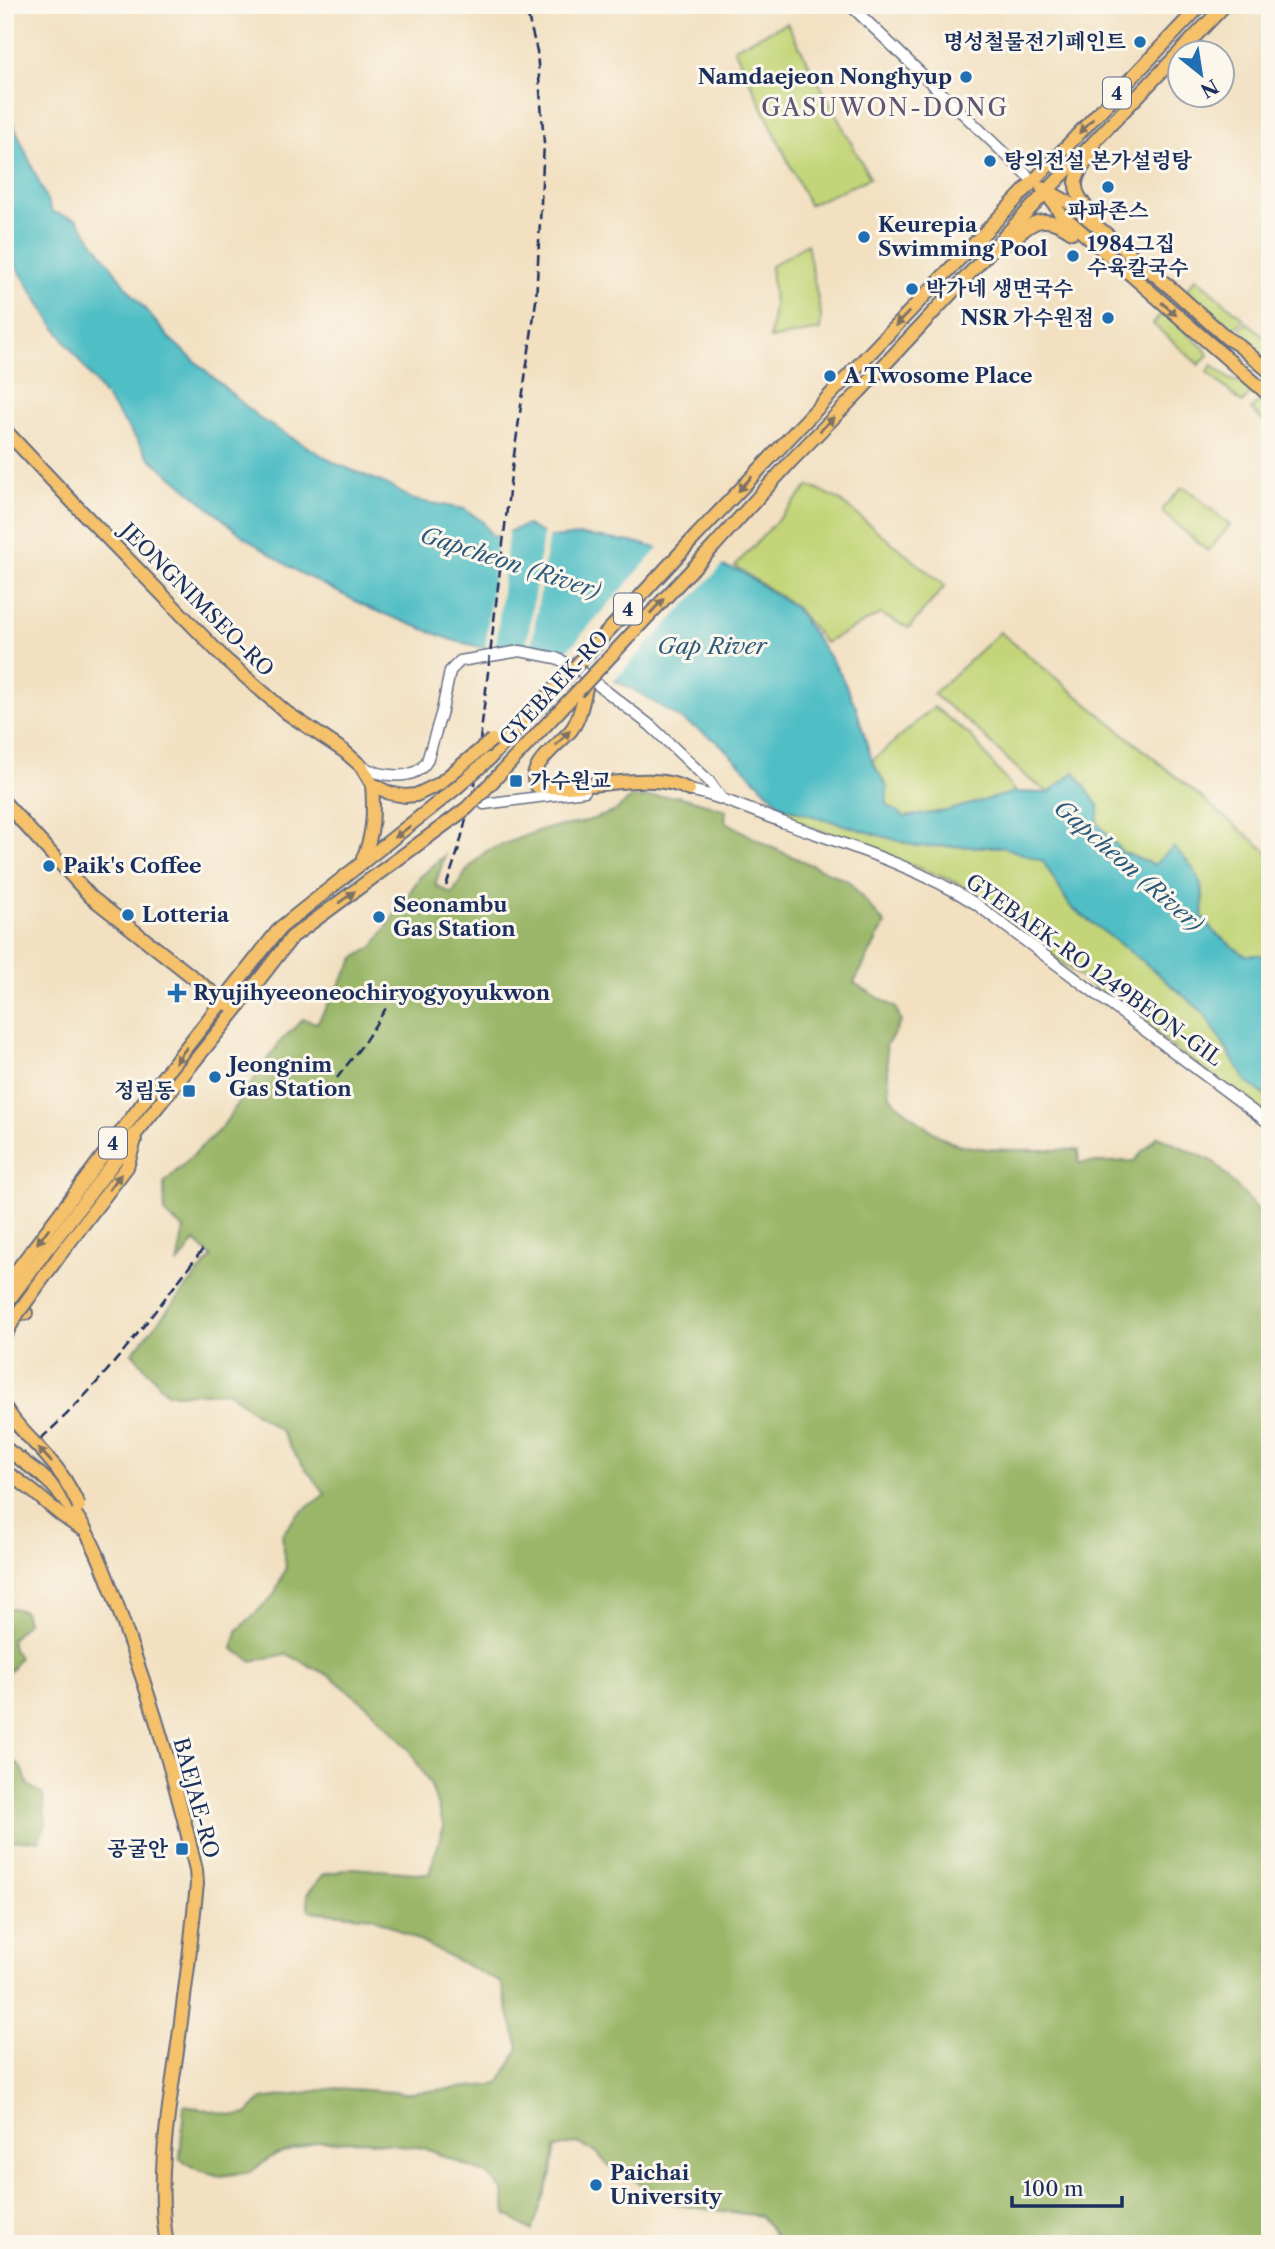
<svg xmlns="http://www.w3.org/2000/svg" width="1275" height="2249" font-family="'Libre Caslon Text','Noto Serif KR',serif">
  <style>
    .green { fill: #c3d578; stroke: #6f826b; stroke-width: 2 }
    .forest { fill: #9ab668; stroke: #5a7263; stroke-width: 2 }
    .water { fill: #4fbec5; stroke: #357692; stroke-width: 2 }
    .pier { fill: #f2e0c1 }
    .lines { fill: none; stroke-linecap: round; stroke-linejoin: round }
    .minor-casing { stroke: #666d81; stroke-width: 13 }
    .major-casing { stroke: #666d81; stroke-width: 16 }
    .minor { stroke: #fff; stroke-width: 10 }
    .major { stroke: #f5c16b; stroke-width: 12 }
    .rail { stroke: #1b2f5e; stroke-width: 2.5; stroke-dasharray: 10 5; stroke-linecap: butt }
    .major-bridge-casing { stroke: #666d81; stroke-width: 16; stroke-linecap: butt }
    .major-bridge { stroke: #f5c16b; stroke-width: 12 }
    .oneway { fill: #7d7164 }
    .poi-dot { fill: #1f6fb2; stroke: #fbf7ec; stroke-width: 2.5 }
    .labels { text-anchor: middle; stroke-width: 6; stroke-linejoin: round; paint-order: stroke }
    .shield { fill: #fbf7ec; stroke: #5e6b89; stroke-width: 2 }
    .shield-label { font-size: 19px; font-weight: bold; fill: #1b2f5e }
    .poi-label { font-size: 21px; font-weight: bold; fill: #1b2f5e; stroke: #fbf7ec; text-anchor: start }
    .street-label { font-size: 21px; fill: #1b2f5e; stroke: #fbf7ec }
    .water-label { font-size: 23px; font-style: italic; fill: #2b5a7d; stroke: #fbf7ec }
    .quarter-label { font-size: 24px; letter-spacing: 2px; fill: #5e5673; stroke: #fbf7ec }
  </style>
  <rect width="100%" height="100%" fill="#fbf7ec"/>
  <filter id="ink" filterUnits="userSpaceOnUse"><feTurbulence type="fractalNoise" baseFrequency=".0143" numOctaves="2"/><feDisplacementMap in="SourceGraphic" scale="14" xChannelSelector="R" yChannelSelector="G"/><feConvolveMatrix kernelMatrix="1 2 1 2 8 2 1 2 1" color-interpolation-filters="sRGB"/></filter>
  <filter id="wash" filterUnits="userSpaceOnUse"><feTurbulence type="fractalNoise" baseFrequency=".00686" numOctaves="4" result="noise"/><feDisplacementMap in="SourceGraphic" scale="28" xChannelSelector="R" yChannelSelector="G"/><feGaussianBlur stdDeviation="1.57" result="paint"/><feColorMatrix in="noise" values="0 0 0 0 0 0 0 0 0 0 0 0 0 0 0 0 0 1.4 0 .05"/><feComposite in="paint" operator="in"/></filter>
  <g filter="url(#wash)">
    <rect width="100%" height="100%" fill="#f2e0c1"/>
    <g class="green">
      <path d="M787,23L870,178L809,205L734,48Z"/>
      <path d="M807,244L821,315L820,330L770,339L774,304L771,266Z"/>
      <path d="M1196,278L1244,319L1231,333L1217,317L1186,290Z"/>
      <path d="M1163,312L1204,348L1208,355L1199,365L1153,324Z"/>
      <path d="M1247,322L1270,342V363L1234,336Z"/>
      <path d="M1213,365L1229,379L1244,384L1252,392L1242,403L1207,372Z"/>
      <path d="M1262,398L1270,405V427L1251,410Z"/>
      <path d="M809,486L838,499L945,586L909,628L880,614L825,643L796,607L735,566Z"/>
      <path d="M1181,488H1186L1230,525L1208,551L1163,513V508Z"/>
      <path d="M1000,632L1270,854V955H1244L1215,933L1202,916L1204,898L1173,848L1154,865L1122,852L1097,823L1099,807L1075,772L1049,793L1024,775L972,725L933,694Z"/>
      <path d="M934,707L971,736L1015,792L946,811L905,817L887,805V787L872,761Z"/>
      <path d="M783,807L916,846L1003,847L1043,861L1070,906L1145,963L1204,1013L1246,1081L1270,1099V1121L955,882L777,814Z"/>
    </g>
    <g class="forest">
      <path d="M678,796L726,810L725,821L766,845L848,881L885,924L854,983L896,1008L901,1022L886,1046L890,1097C907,1112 936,1138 957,1144C990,1153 1043,1149 1078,1150L1079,1163L1134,1161L1158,1136L1214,1162L1264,1216L1262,1247L1270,1243V2244H780L761,2216L676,2205L607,2164L596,2152L578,2143L555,2148L552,2173L532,2231L506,2214L503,2190L487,2174L424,2148L364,2141L317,2142L273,2156L250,2172L220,2176L199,2170L180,2159L184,2105L236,2116L247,2114L262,2099L337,2088L408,2093L499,2084L519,2048L501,1983L373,1917L309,1911L307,1894L323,1875L352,1868L429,1874L444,1826L431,1786L408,1748L371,1709L330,1676L287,1654L252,1661L233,1649L237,1631L274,1595L286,1567L282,1535L296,1516L325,1494L295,1455L281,1431L252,1411L230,1392L168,1394L132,1353L212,1257L195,1241L177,1265L184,1229L165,1214L164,1183L222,1127L280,1042L303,1019L317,1023L355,958L374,946L420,877L445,855L435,885L452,894L468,869L486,851L543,829L581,823L614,812L631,798Z"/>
      <path d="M12,1608L24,1611L27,1623L11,1639L13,1649L19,1657L12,1669L6,1674L5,1683V1610Z"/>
      <path d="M5,1758L18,1764L24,1773L28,1785L43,1795L46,1824L39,1840L5,1841Z"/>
    </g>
    <path class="water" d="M5,105L52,212L77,219L124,284L169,338L260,419L337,464L386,484L414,500L464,509L482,521L493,537L527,525L551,538L581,535L638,543L740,571L795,608L839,671L856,707L872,761L887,787V805L905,817L946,811L1015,792L1049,793L1074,772L1099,807L1097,823L1122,852L1154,865L1173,847C1197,868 1206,884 1202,916L1215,933L1244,955H1270V1099L1246,1081L1204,1013L1145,963L1070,906L1043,861L1003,847L916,846L783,807L718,742L636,691L554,649L532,645L498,651L455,641L371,609L298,572L244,537L150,458L52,323L5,248Z"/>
    <g class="pier">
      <path d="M509,527L495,654L485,652L498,532Z"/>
      <path d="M544,530L549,533L531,649L526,650Z"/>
      <path d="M662,544L725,563L612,682L562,657Z"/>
    </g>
  </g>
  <g filter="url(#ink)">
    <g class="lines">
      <g class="minor-casing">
        <g id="minor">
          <path d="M850,5L1033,181"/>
          <path d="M361,766C380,776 414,783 427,761L442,711L450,671L460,661L520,651L556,658L575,667L651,726L709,781L722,799"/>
          <path d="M684,789C718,795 752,811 785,823C849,846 918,867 976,904L1270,1124"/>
          <path d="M484,804L585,791"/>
        </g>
      </g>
      <g class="major-casing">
        <g id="major">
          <path d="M1094,147C1090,157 1084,164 1079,173C1069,191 1085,205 1096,219"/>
          <path d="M1042,188L1068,202L1172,289L1228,339L1237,344L1270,372"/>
          <path d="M1046,192L1060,213L1270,396"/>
          <path d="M1010,242C1032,221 1044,212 1072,232"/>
          <path d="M5,430L82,512L225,659L287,713L344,751L361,766L372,784L389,793L405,796L416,795L439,784L457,769"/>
          <path d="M696,536L1201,5"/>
          <path d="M714,546L792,460L860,391L1026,213L1225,5"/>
          <path d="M588,680C584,695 581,717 572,729C562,743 523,768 537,786C584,793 650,768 689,790"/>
          <path d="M489,759L560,683"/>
          <path d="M493,781L577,692"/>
          <path d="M5,803L91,897L227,1004"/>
          <path d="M363,858C374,834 374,810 372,784"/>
          <path d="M59,1256L127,1167L135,1140"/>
          <path d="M5,1286L148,1096L280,928L455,789"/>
          <path d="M5,1305L137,1132L235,1011L292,937L451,820"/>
          <path d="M5,1316L26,1313"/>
          <path d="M5,1472C35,1488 56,1516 86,1531"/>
          <path d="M40,1474C92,1518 109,1583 131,1645C157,1718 179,1794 196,1870L197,1884C192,1935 186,1986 179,2037C170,2103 155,2178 167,2244"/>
        </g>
      </g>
      <use href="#minor" class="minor"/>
      <use href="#major" class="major"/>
      <g class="rail">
        <path d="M446,886L458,851L475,784L510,483L536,301L544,143L537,51L525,5"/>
        <path d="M337,1078L363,1044L388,1005"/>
        <path d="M5,1467C86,1409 142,1327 203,1249"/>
      </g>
      <g class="major-bridge-casing">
        <g id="major-bridge">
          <path d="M560,683L696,536"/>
          <path d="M577,692L714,546"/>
          <path d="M457,769L492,740"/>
          <path d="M455,789L489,759"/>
          <path d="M451,820L467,808L493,781"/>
          <path d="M5,1335L18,1313L59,1256"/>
          <path d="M5,1407C16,1427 34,1441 49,1459C62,1473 71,1489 79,1506"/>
          <path d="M5,1448L40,1474"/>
        </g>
      </g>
      <use href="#major-bridge" class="major-bridge"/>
    </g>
    <defs><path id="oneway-solid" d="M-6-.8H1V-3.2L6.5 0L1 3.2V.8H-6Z" transform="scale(1.75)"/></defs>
    <g class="oneway">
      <use href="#oneway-solid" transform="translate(1086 126) rotate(134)"/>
      <use href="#oneway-solid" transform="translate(1169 309) rotate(41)"/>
      <use href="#oneway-solid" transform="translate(902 319) rotate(134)"/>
      <use href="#oneway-solid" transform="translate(827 424) rotate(-45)"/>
      <use href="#oneway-solid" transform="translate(745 484) rotate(133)"/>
      <use href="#oneway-solid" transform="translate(657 606) rotate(-47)"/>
      <use href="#oneway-solid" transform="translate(563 738) rotate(-46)"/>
      <use href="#oneway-solid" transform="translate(402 832) rotate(144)"/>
      <use href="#oneway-solid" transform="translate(347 897) rotate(-36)"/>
      <use href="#oneway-solid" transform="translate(181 1055) rotate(127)"/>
      <use href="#oneway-solid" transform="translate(115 1182) rotate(-53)"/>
      <use href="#oneway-solid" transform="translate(43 1236) rotate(127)"/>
      <use href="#oneway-solid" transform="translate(45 1455) rotate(-132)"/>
    </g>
  </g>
  <g class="poi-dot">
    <circle cx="1140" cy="42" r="7"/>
    <circle cx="966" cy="77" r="7"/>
    <circle cx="990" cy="161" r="7"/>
    <circle cx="1108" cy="187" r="7"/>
    <circle cx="864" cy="237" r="7"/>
    <circle cx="1073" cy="256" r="7"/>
    <circle cx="912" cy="289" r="7"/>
    <circle cx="1108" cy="318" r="7"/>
    <circle cx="830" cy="376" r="7"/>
    <rect x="509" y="774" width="14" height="14" rx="3.5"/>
    <circle cx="49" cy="866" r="7"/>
    <circle cx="128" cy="915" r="7"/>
    <circle cx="379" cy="917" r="7"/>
    <path d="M173.5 982.5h7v7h7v7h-7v7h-7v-7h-7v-7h7z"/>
    <circle cx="215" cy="1077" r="7"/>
    <rect x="182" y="1084" width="14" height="14" rx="3.5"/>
    <rect x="175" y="1842" width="14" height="14" rx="3.5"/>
    <circle cx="596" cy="2185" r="7"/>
  </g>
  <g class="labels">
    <g class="shield">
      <rect x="1103" y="77.5" width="28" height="31" rx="5"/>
      <rect x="614" y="593.5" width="28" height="31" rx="5"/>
      <rect x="99" y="1127.5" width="28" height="31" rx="5"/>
    </g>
    <g class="shield-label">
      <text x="1117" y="100">4</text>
      <text x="628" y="616">4</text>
      <text x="113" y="1150">4</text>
    </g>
    <g class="poi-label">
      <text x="1126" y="49" text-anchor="end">명성철물전기페인트</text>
      <text x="952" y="84" text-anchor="end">Namdaejeon Nonghyup</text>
      <text x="1004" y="168">탕의전설 본가설렁탕</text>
      <text x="1108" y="218" text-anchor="middle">파파존스</text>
      <text x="878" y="232">Keurepia<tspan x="878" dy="24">Swimming Pool</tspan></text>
      <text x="1087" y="251">1984그집<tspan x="1087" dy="24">수육칼국수</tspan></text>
      <text x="926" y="296">박가네 생면국수</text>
      <text x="1094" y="325" text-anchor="end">NSR 가수원점</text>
      <text x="844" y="383">A Twosome Place</text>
      <text x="530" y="788">가수원교</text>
      <text x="63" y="873">Paik's Coffee</text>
      <text x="393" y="912">Seonambu<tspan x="393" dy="24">Gas Station</tspan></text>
      <text x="142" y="922">Lotteria</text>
      <text x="193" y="1000">Ryujihyeeoneochiryogyoyukwon</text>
      <text x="229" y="1072">Jeongnim<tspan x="229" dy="24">Gas Station</tspan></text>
      <text x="175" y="1098" text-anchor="end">정림동</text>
      <text x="168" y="1856" text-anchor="end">공굴안</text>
      <text x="610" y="2180">Paichai<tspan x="610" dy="24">University</tspan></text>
    </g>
    <g class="street-label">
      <text transform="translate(197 600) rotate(45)" y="7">JEONGNIMSEO-RO</text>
      <text transform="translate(554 688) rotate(-47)" y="7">GYEBAEK-RO</text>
      <text transform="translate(1094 970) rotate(36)" y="7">GYEBAEK-RO 1249BEON-GIL</text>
      <text transform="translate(196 1798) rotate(75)" y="7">BAEJAE-RO</text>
    </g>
    <g class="water-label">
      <text transform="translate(511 563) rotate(18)" y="8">Gapcheon (River)</text>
      <text x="712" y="654">Gap River</text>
      <text transform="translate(1129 866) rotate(41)" y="8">Gapcheon (River)</text>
    </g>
    <g class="quarter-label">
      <text x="885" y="116">GASUWON-DONG</text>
    </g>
  </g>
  <rect width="1275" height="2249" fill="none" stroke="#fbf7ec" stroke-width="28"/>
  <g transform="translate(1201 74) rotate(150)"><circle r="33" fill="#fbf7ec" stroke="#a1a7b3" stroke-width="2"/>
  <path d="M0-5L12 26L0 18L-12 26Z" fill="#1f6fb2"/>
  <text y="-10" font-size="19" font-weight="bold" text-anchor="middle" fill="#1b2f5e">N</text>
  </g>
  <path d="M1012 2196v10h110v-10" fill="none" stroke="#1b2f5e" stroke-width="3.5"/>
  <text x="1023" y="2196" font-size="21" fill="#1b2f5e" stroke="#fbf7ec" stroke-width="5" paint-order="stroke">100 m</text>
</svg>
